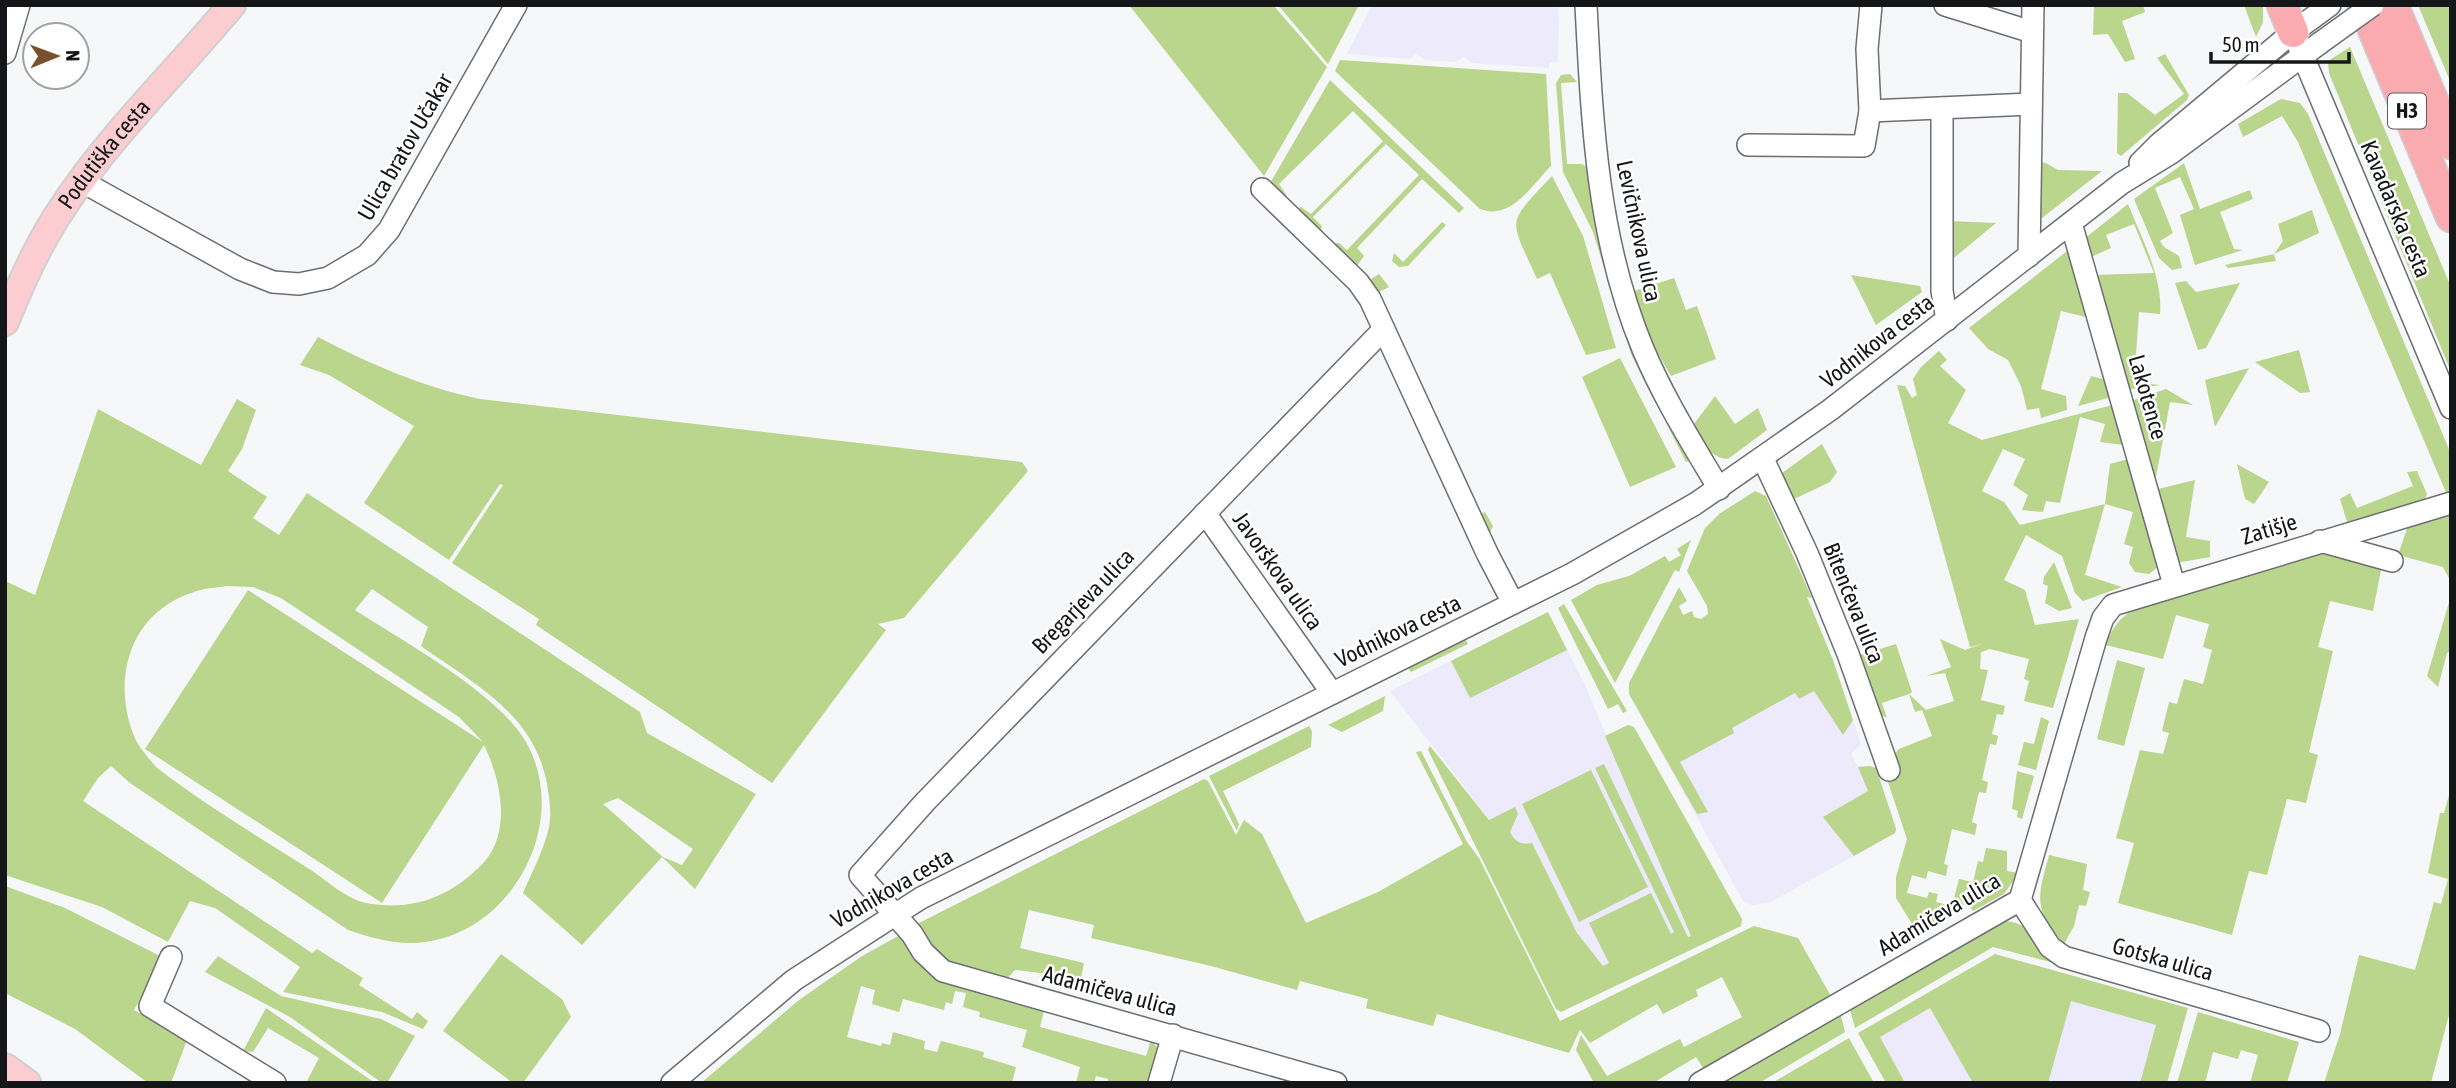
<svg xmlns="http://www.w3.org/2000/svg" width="2456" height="1088" font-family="'Asap Condensed',sans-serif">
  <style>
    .education { fill: #edeafc }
    .green { fill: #b9d68c; fill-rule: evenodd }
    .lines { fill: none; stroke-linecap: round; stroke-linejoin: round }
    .minor-casing { stroke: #6d6e71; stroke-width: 24 }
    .major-casing { stroke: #d0d0d1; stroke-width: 30 }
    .highway-casing { stroke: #d0d0d1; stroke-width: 33 }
    .minor { stroke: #fff; stroke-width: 21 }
    .major { stroke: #fbcdd0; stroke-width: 26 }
    .highway { stroke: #f9abb0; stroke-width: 30 }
    .minor-bridge-casing { stroke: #6d6e71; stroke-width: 24; stroke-linecap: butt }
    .minor-bridge { stroke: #fff; stroke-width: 21 }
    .labels { text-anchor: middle; stroke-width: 5; stroke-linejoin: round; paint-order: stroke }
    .shield { fill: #fff; stroke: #5b5c5d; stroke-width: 2 }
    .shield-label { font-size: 21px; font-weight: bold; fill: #151617 }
    .street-label { font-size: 23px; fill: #151617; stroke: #fff }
  </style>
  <rect width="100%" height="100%" fill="#f5f7f9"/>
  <g class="education">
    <path d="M1372,5H1559L1558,62H1549V68L1473,63L1464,57L1456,62L1426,60L1416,54L1410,59L1347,54Z"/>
    <path d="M1548,612L1585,685L1694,944L1615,982L1390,691Z"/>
    <path d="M1833,660L1861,745L1851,754L1858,767L1876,768L1896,825L1895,833L1771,902L1752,905L1743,901L1629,694V683Z"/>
    <path d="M1983,964L2186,1010L2166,1083H1891L1863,1033Z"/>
  </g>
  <g class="green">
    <path d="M1129,5H1273L1327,67L1264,176Z"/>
    <path d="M1278,5H1359L1328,64Z"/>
    <path d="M2094,5H2143L2145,12L2122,21L2135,59L2125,62L2108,34L2093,35Z"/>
    <path d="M2244,5H2263V22L2256,37Z"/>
    <path d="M2418,5H2451V83Z"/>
    <path d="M2350,47L2451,287V372L2329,73L2328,61Z"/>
    <path d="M2165,54L2189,95L2187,100L2121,156L2117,153L2118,93H2127L2155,115L2184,94L2157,58Z"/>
    <path d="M1340,60L1546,74L1551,166C1532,185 1511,221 1480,209L1335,71Z"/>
    <path d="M1570,74L1577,82L1561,83L1567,164H1582L1588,168L1690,460L1686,462L1631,354L1593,232L1563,172L1556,83L1561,75Z"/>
    <path d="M1330,80L1464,208L1459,213L1422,179L1357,248L1364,256L1356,267L1333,243H1339L1347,250L1419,175L1386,144L1313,217L1322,226L1321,232L1297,211L1301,207L1311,214L1383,141L1353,111L1279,184L1287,196L1269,185Z"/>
    <path d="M2281,99L2300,103L2308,114L2451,454V493L2447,495L2298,142L2282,116L2243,137L2238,124Z"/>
    <path d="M2033,161L2046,163L2058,170L2102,171L2042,218L2039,216Z"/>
    <path d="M2184,163L2200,209L2250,190L2253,199L2220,212L2234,249L2243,250L2195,265L2180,215L2194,209L2180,177L2155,188L2173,233L2160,241L2164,247L2179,256L2182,268L2172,270L2159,258L2134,199Z"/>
    <path d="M1552,176L1583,236L1616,348L1586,355L1550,273L1537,279C1509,216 1505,226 1552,176Z"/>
    <path d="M2128,204C2142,239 2163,277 2160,314L2139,312L2134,382L2160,385L2125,390L2094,275L2154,273L2134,224L2106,235L2111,248L2089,258L2084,239Z"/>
    <path d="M2312,210L2319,233L2274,254L2276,261L2228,268L2225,265L2274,254L2283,241L2278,224Z"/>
    <path d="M1949,221L1996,223L1949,262Z"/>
    <path d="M1442,222L1446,225L1408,266L1399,267L1392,261L1394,253L1403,262Z"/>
    <path d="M2067,251L2086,317L2061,311L2041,389L2066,396L2067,410L2041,418L2039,408L2027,410L2021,386L2008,360L1988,349L1969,328Z"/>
    <path d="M1379,274L1389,287L1377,293L1476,516L1485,512L1493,526L1490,532L1479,527L1368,281Z"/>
    <path d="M1851,275L1920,286L1922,292L1876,325Z"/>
    <path d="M1674,278L1686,310L1697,306L1716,359L1671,376L1652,343L1634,291Z"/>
    <path d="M2186,281L2196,292L2240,283L2206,348L2198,350L2175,283Z"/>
    <path d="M318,337C370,364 422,387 480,399L1022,462L1028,471L904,618L878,624L886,630L772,783L536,625L539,619L452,563L503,485L500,484L449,560L364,503L414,426L329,375L300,365Z"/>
    <path d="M2299,350L2310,392L2300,393L2255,362Z"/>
    <path d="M1939,351L1947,360L1940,366L1966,390L1948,423L1982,440L2116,404L2124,445L2100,442L2105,424L2080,417L2060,503L2046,501L2043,512L2022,510L2028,495L2013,485L2025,459L2003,449L1982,491L2004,502L2020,525L2105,504L2110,464L2132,458L2159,566L2149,574L2135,572L2129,563L2133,547L2124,544L2133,512L2105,504L2085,575L2122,587L2083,601L2075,593L2062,556L2026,535L2004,580L2025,590L2035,625L2079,619L2053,708L2024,701L2029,681L2024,679L2029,659L1990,649L1981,652L1980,669L1988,670L1981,700L2005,706L2003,715L1997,714L1992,734L1998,736L1996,745L1990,744L1982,780L1988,782L1986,793L1979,792L1972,822L1977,824L1975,835L1952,829L1944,864L1948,865L1946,876L1928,871L1926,879L1912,875L1907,893L1927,898L1929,892L1938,894L1936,902L1952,906L1959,879L1973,882L1978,861L1983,862L1986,848L2007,851V871L2019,873L2004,894L1973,911L1967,903L1917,932L1896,898V877L1907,839L1888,782L1898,777L1891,758L1899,749L1932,736L1922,710L1915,712L1909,694L1882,703L1887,718L1876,712L1857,656L1896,644L1912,692L1909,694L1926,710L1954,701L1945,673L1926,676L1951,667L1940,639L1965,650L1981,644L1970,647L1897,385L1905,386L1912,398L1917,395L1913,379L1921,367Z"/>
    <path d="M1620,358L1676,467L1630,487L1582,377Z"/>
    <path d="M2249,368L2215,427L2205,380Z"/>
    <path d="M2091,376L2110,381L2112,397L2078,406Z"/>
    <path d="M2166,389L2193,405L2170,402L2156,477L2149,474L2131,401Z"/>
    <path d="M1715,396L1735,424L1758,408L1767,430L1728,459C1708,458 1702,440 1694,424Z"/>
    <path d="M237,399L256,410L242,449L228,471L267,497L253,518L279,535L307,493L640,712L647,733L756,794L695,889L662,857L582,945L523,893C532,872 544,850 549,827C552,812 549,794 546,779C531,712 473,683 421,646L428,627L372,589L355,610C404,642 498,693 526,742C570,819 516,926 431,941C403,947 375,939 348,930L130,783L111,766L98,778L83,801L312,953L317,949L363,978L359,985L412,1019L417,1012L428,1021L423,1029L382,1012L283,992L300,967L215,908L190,901L168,942L102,907L5,875V581L35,595L98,409L201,465ZM226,586L253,587L281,598L459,717L483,742L248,590L145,749L382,903L484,745C500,778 512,829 485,861C453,896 413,912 366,903C347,899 327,881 311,870C259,837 205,805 156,767C149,758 138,747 134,736C111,678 130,612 194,592C204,588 215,588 226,586ZM618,798L693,849L682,865L663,857L603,804Z"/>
    <path d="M1822,444L1837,472L1830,482L1790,501L1778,476Z"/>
    <path d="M2237,464L2269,482L2254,504L2245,499Z"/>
    <path d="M2417,471L2427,494L2424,502L2348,525L2340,499L2350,493L2357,508L2413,486L2407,472Z"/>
    <path d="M2195,480L2186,537L2210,541V557L2176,563L2158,489Z"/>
    <path d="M1755,491L1766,496L1812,598L1807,597L1833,660L1853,720L1843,735L1814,691L1799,699L1795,693L1732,728L1734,733L1680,762L1708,812L1697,814L1629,694V683L1679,587L1687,601L1679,606L1683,615L1692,611L1694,617L1701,619L1708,614L1707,606L1687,571L1705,528L1719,514Z"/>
    <path d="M2451,512V582L2443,567L2398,555L2410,520Z"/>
    <path d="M1691,540L1679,572L1675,570L1615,683L1571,600L1597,585L1629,576L1665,556L1669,562L1681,555L1677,549Z"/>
    <path d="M2320,551L2382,565L2373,611L2330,601L2318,647L2333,651L2309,752L2318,755L2306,803L2287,799L2267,875L2249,871L2232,935L2118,903L2134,843L2116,838L2140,750L2163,754L2169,733L2162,731L2169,702L2177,704L2184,679L2203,684L2212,650L2203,647L2209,624L2176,615L2163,659L2106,645C2114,622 2124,614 2146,603Z"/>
    <path d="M2054,562L2072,608L2059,611L2045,603L2048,586L2043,584L2044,577Z"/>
    <path d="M2451,596V650L2447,653L2438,687L2427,676Z"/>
    <path d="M1564,604L1627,711L1623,713L1618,704L1608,709L1558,608Z"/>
    <path d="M1548,612L1567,650L1470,698L1451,661Z"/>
    <path d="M1464,637L1468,644L1411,672L1407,666Z"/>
    <path d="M2117,660L2145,668L2124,746L2097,739Z"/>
    <path d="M1385,696L1383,711L1342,732L1328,725Z"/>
    <path d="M2041,717L2049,721L2036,770L2018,765L2024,742L2034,744Z"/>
    <path d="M1628,725L1634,727L1742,919L1741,926L1561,1012L1556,1009L1428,750L1430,746L1489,820L1515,807L1518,814L1510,832C1515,842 1521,845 1532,843L1577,933L1603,966L1609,963L1589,923L1651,893L1671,934L1674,932L1595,768L1604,764L1688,937L1691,936L1605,736Z"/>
    <path d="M1309,726L1312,731L1311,747L1223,791L1239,824L1237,831L1209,776Z"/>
    <path d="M1421,751L1467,842L1479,858L1560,1021L1754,926L1798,938L1832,998L1703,1068L1696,1057L1653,1083H1594L1576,1050L1581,1035L1607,1076L1680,1039L1684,1047L1742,1017L1722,977L1696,990L1698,996L1663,1014L1657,1004L1590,1043L1580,1030L1569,1053L1437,1014L1433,1026L1366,1008L1368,999L1300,981L1297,990L1211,966L1091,938L1094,925L1029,910L1020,948L1084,963L1081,978L1015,970L1006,980L949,968L913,926L1204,779L1208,781L1236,835L1244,820L1262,834L1306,923L1378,892L1463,844L1416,752Z"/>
    <path d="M1869,766L1876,768L1896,829L1895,833L1854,856L1823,817L1868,791L1858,767Z"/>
    <path d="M1591,770L1648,887L1579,922L1522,804Z"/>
    <path d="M2017,771L2034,776L2022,819L2017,817L2018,811L2012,809Z"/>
    <path d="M2451,788V1007L2431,1083H2324L2340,1034L2359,955L2415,970L2434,902L2441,904L2448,879L2428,873L2440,813H2444Z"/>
    <path d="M2049,855L2087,864L2083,890L2090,892L2086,906L2079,905L2074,926L2064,944C2032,908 2038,897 2049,855Z"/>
    <path d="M5,886L65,908L162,957L134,1010L187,1040L171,1083H148L75,1029L5,993Z"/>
    <path d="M2002,921C2026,920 2046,943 2054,963L1993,947L1855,1028L1850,1010L1854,1005Z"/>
    <path d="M900,935L917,960L940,981L1044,1011L1040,1027L1146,1056L1151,1040L1160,1051L1151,1083H1108V1079L1096,1076L1094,1083H1076L1080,1067L1022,1047L1027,1030L979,1017L980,1012L963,1007L966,993L955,991L952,1004L946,1002L944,1010L903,999L899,1012L872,1004L875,990L861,986L847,1037L881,1046L882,1043L890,1045L893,1032L925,1041L924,1049L937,1052L941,1041L984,1052L983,1057L1016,1067L1012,1083H701L799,1000L862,956Z"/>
    <path d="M501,954L562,999L571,1017L523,1083H513L443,1031Z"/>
    <path d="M1995,954L2188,1008L2167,1083H2140L2156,1025L2071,1001L2048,1083H1973L1930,1008L1880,1037L1905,1083H1886L1858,1033Z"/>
    <path d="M218,956L281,996L381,1019L415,1036L387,1083H382L290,1017L205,972Z"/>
    <path d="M266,1008L375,1083H306L319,1058L268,1028L253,1052L243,1051Z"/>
    <path d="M1840,1012L1845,1032L1759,1083H1715Z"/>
    <path d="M2198,1012L2299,1042L2287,1083H2250L2258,1055L2241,1050L2238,1059L2213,1052L2205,1083H2177Z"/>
    <path d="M1849,1038L1874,1083H1772Z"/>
  </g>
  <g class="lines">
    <g class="minor-casing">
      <g id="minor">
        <path d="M1586,5C1592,122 1597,239 1643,349C1664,399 1692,443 1719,489"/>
        <path d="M1871,5L1867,49L1870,111L2031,104"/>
        <path d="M1945,5L2032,32"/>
        <path d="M2297,42L2451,408"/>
        <path d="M5,53L19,5"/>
        <path d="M1942,108V291L1947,320"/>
        <path d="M1748,145L1864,146L1870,111"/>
        <path d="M2140,163L2159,144L2293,32L2330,5"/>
        <path d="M81,181L240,269L273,282L299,284L328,278L367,255L389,230L516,5"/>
        <path d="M1262,189L1358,282L1370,299L1487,553L1513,603"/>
        <path d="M2071,223L2174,585"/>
        <path d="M2029,256L2033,5"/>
        <path d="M1763,459L1807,553L1848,654L1889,770"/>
        <path d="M1205,513L1332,693"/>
        <path d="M2320,541L2392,561"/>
        <path d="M2020,900L2050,947L2064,957L2319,1031"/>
        <path d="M171,957L150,1006L275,1083"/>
        <path d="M672,1083L794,980L921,898L1572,574L1695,504L1830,410L2122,183L2171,153L2320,43"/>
        <path d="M1159,1083L1173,1035"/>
        <path d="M1336,1083L943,971L923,952L912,934L860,875L925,802L1383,330"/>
        <path d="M1700,1083L2020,900L2096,638L2103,618L2113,605L2451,503"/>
      </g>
    </g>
    <g class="major-casing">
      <g id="major">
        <path id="s1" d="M5,322C21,282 39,242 63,207C111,134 176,72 232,5"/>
        <path d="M5,1067L27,1083"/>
      </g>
    </g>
    <g class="highway-casing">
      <g id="highway">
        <path d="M2282,5L2293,32"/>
        <path d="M2363,5L2451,217"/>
        <path d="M2393,5L2451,144"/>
      </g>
    </g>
    <use href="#minor" class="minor"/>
    <use href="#major" class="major"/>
    <use href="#highway" class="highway"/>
    <g class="minor-bridge-casing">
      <path id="minor-bridge" d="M2320,43L2373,5"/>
    </g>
    <use href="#minor-bridge" class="minor-bridge"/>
  </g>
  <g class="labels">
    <rect class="shield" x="2388" y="93.5" width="38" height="35" rx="5"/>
    <g class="shield-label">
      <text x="2407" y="118">H3</text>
    </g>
    <g class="street-label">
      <text transform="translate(405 147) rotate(-60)" y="8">Ulica bratov Učakar</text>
      <text dy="8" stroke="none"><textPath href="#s1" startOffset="196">Podutiška cesta</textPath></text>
      <text transform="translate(2396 209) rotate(67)" y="8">Kavadarska cesta</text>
      <text transform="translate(1639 231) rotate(78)" y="8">Levičnikova ulica</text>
      <text transform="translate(1877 341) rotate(-38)" y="8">Vodnikova cesta</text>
      <text transform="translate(2148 397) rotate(74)" y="8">Lakotence</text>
      <text transform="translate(2269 529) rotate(-17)" y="8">Zatišje</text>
      <text transform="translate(1278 571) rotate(55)" y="8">Javorškova ulica</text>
      <text transform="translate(1083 601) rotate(-46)" y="8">Bregarjeva ulica</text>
      <text transform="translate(1854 603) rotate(68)" y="8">Bitenčeva ulica</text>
      <text transform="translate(1398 631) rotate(-26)" y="8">Vodnikova cesta</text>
      <text transform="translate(892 888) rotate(-30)" y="8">Vodnikova cesta</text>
      <text transform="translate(1939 914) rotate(-31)" y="8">Adamičeva ulica</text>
      <text transform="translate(2163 959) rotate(16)" y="8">Gotska ulica</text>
      <text transform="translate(1110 991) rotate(15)" y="8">Adamičeva ulica</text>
    </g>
  </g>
  <rect width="2456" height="1088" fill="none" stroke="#151617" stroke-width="14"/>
  <g transform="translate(56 56) rotate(89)"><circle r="33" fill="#ffffff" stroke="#a1a2a2" stroke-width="2"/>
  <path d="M0-5L12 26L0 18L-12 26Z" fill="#77522d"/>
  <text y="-10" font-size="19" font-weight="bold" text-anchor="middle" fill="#151617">N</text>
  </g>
  <path d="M2211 52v10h138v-10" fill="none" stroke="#151617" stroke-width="3.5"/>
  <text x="2222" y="52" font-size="21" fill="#151617" stroke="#ffffff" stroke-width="5" paint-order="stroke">50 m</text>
</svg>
